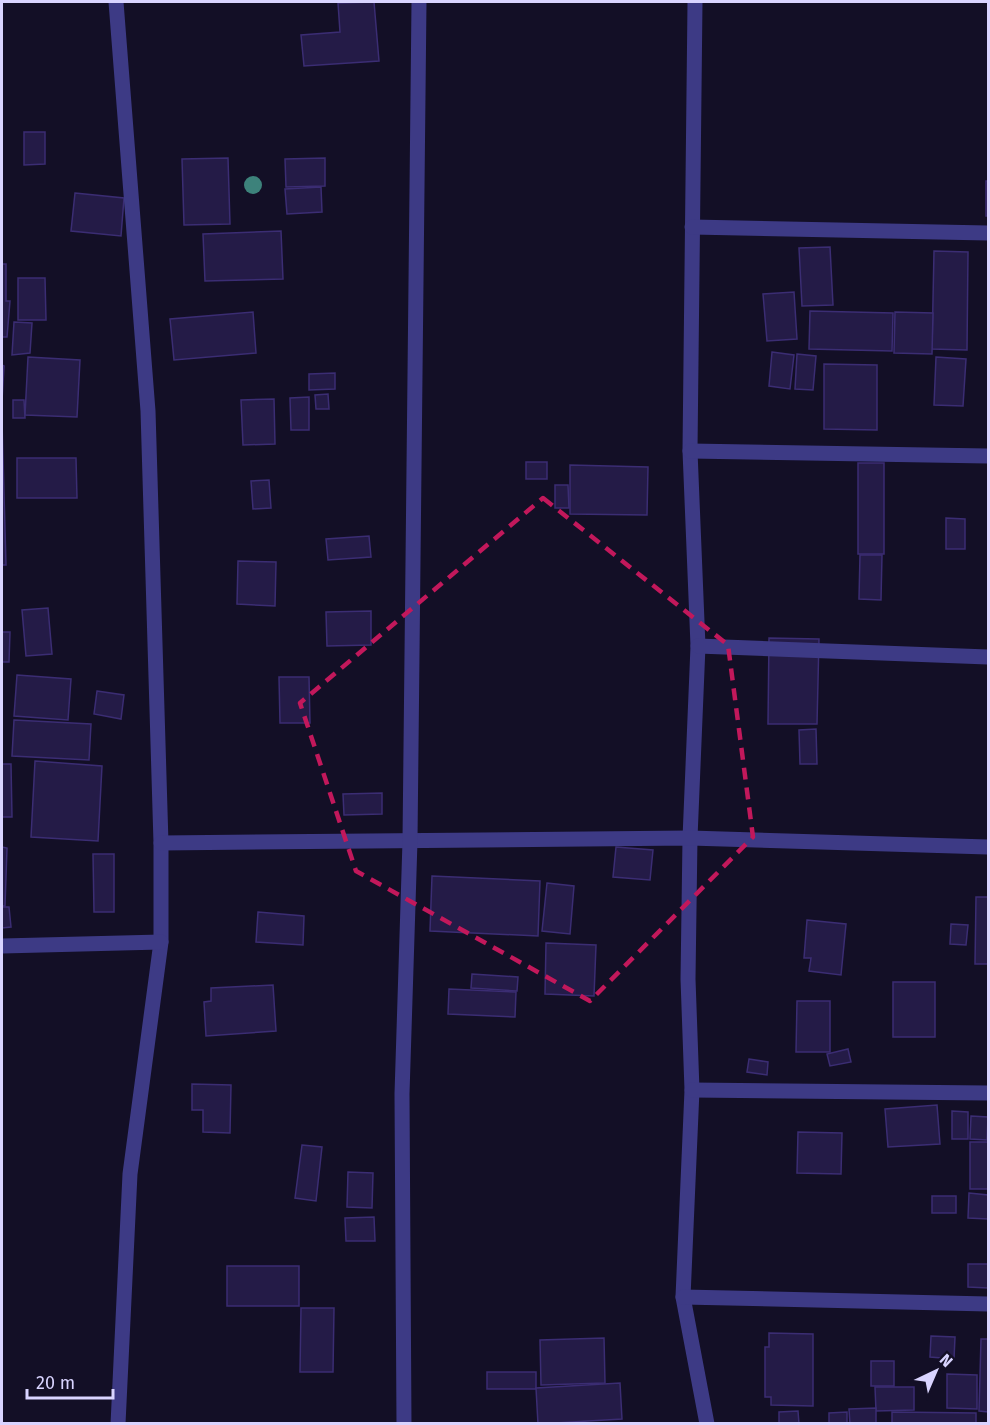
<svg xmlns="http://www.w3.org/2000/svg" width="990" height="1425" font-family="'Fira Sans',sans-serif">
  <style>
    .building { fill: #241b47; stroke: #3b2d73; stroke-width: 1.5 }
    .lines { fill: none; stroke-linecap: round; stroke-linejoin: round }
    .street { stroke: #3d3a85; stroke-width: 15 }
    .tree { fill: #3d827b }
    .marked { fill: none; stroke: #c2185b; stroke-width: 4.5; stroke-dasharray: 12 8; stroke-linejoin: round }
  </style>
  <rect width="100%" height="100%" fill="#130f26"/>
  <g class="building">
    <path d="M374,2L379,61L304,66L301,35L340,32L338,3Z"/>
    <path d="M24,132H45V164L24,165Z"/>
    <path d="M228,158L230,224L184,225L182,159Z"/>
    <path d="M325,158V186L286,187L285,159Z"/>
    <rect x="986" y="181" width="2" height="35"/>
    <path d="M321,187L322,212L287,214L285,189Z"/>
    <path d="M75,193L124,198L121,236L71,231Z"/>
    <path d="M281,231L283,279L205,281L203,234Z"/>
    <path d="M830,247L833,305L802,306L799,248Z"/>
    <path d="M934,251L968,252L967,350L932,349Z"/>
    <path d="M2,264H6V301H10L7,337H2Z"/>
    <path d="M18,278H45L46,320H18Z"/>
    <path d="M794,292L797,339L767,341L763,294Z"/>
    <path d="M810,311L893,313L892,351L809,349Z"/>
    <path d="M253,312L256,353L174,360L170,319Z"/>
    <path d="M895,312L933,313L932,354L894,353Z"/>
    <path d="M14,322L32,323L30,353L12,355Z"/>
    <path d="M772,352L794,355L790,389L769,386Z"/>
    <path d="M797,354L816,356L813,390L795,389Z"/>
    <path d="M28,357L80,360L77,417L25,415Z"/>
    <path d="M936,357L966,359L963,406L934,405Z"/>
    <path d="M824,364L877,365V430L824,429Z"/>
    <path d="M2,365L4,366L2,401Z"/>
    <path d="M335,373V389L309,390V374Z"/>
    <path d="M328,394L329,409H316L315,395Z"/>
    <path d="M309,397V430H291L290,398Z"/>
    <path d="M274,399L275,444L243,445L241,400Z"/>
    <path d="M13,400H24L25,418H13Z"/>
    <path d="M2,421L6,565H2Z"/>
    <path d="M17,458H76L77,498H17Z"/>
    <rect x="526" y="462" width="21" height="17"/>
    <rect x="858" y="463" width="26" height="91"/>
    <path d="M570,465L648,467L647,515L570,514Z"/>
    <path d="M269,480L271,508L253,509L251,481Z"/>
    <path d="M555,485H568L569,508H555Z"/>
    <path d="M946,518L965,519V549H946Z"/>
    <path d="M369,536L371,557L328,560L326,539Z"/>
    <path d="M860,555H882L881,600L859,599Z"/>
    <path d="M238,561L276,562L275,606L237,604Z"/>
    <path d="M48,608L52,654L26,656L22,610Z"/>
    <path d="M371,611V645L327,646L326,612Z"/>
    <path d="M2,632H10L9,662H2Z"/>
    <path d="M769,638L819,639L817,724H768Z"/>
    <path d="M17,675L71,679L68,720L14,716Z"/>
    <path d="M279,677H309L310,723H280Z"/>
    <path d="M97,691L124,695L121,719L94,714Z"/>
    <path d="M14,720L91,724L89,760L12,756Z"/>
    <path d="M816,729L817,764H800L799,730Z"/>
    <path d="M35,761L102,766L98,841L31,837Z"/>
    <path d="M2,764H11L12,817H2Z"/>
    <path d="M382,793V814L344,815L343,794Z"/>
    <path d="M2,847L7,848L5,906H2Z"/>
    <path d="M616,847L653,850L650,880L613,877Z"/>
    <path d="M93,854H114V912H94Z"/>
    <path d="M432,876L540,881L538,936L430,931Z"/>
    <path d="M547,883L574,886L570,934L542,931Z"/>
    <path d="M976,897H988V964H975Z"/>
    <path d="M2,907H9L11,927L2,928Z"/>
    <path d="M258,912L304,916L303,945L256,942Z"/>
    <path d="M807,920L846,924L841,975L809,971L811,958H804Z"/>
    <path d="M951,924L968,925L966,945L950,944Z"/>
    <path d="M546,943L596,945L594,996L545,994Z"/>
    <path d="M472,974L518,977L517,991L471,988Z"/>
    <rect x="893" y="982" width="42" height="55"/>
    <path d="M273,985L276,1031L206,1036L204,1002L211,1001V988Z"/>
    <path d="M449,989L516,992L515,1017L448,1014Z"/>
    <path d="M797,1001H830V1052H796Z"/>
    <path d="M848,1049L851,1062L830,1066L827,1054Z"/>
    <path d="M749,1059L768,1062L767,1075L747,1072Z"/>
    <path d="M192,1084L231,1085L230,1133L203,1132V1110H192Z"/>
    <path d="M937,1105L940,1144L888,1147L885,1109Z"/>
    <path d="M952,1111L968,1112V1139H952Z"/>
    <path d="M971,1116L988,1117L987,1140L970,1139Z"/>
    <path d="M798,1132L842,1133L841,1174L797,1173Z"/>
    <rect x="970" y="1142" width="18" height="47"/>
    <path d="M302,1145L322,1147L316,1201L295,1198Z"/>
    <path d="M348,1172L373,1173L372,1208L347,1207Z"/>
    <path d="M969,1193L988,1195V1219L968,1218Z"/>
    <rect x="932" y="1196" width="24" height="17"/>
    <path d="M374,1217L375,1241H346L345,1218Z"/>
    <path d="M968,1264H988V1288L968,1287Z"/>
    <rect x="227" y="1266" width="72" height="40"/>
    <path d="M301,1308H334L333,1372H300Z"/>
    <path d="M769,1333L813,1334V1406L771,1405V1397H765V1347H769Z"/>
    <path d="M931,1336L955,1337L954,1359L930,1357Z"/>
    <path d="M604,1338L605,1383L541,1385L540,1340Z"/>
    <path d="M981,1339H988V1412L979,1411Z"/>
    <rect x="871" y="1361" width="23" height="25"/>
    <rect x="487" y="1372" width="49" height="17"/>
    <path d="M947,1374L977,1375V1409L947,1408Z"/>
    <path d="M620,1383L622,1419L538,1424L536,1388Z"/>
    <path d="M875,1387H914V1410L876,1411Z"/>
    <path d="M876,1408V1424H850L849,1409Z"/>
    <path d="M798,1411L799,1424H779V1412Z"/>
    <path d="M847,1412V1424H829V1413Z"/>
    <path d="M892,1412L976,1413V1424H892Z"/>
  </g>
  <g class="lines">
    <g class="street">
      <path d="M116,2L148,411L161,843V942L130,1174L118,1424"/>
      <path d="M695,2L690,451L698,646L690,838L688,979L692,1090L683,1297L707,1424"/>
      <path d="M692,227L988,233"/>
      <path d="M690,451L988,456"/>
      <path d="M698,646L988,657"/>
      <path d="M161,843L690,838L988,847"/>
      <path d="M2,946L161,942"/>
      <path d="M692,1090L988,1093"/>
      <path d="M683,1297L988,1304"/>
      <path d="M404,1424L402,1094L410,841L419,2"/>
    </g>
  </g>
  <circle class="tree" cx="253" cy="185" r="9"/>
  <path class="marked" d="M543,498L728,645L753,837L590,1001L356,871L300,703Z"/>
  <rect width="990" height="1425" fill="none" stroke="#d9d4ff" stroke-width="6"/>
  <g transform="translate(936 1371) rotate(44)" stroke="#130f26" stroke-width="4.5" paint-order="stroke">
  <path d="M0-4.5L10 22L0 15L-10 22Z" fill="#d9d4ff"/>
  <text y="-9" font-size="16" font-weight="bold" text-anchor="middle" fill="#d9d4ff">N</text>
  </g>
  <path d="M27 1389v9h86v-9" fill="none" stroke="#d9d4ff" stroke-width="3"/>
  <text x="36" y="1389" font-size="18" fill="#d9d4ff" stroke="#130f26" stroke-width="4.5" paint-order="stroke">20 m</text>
</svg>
